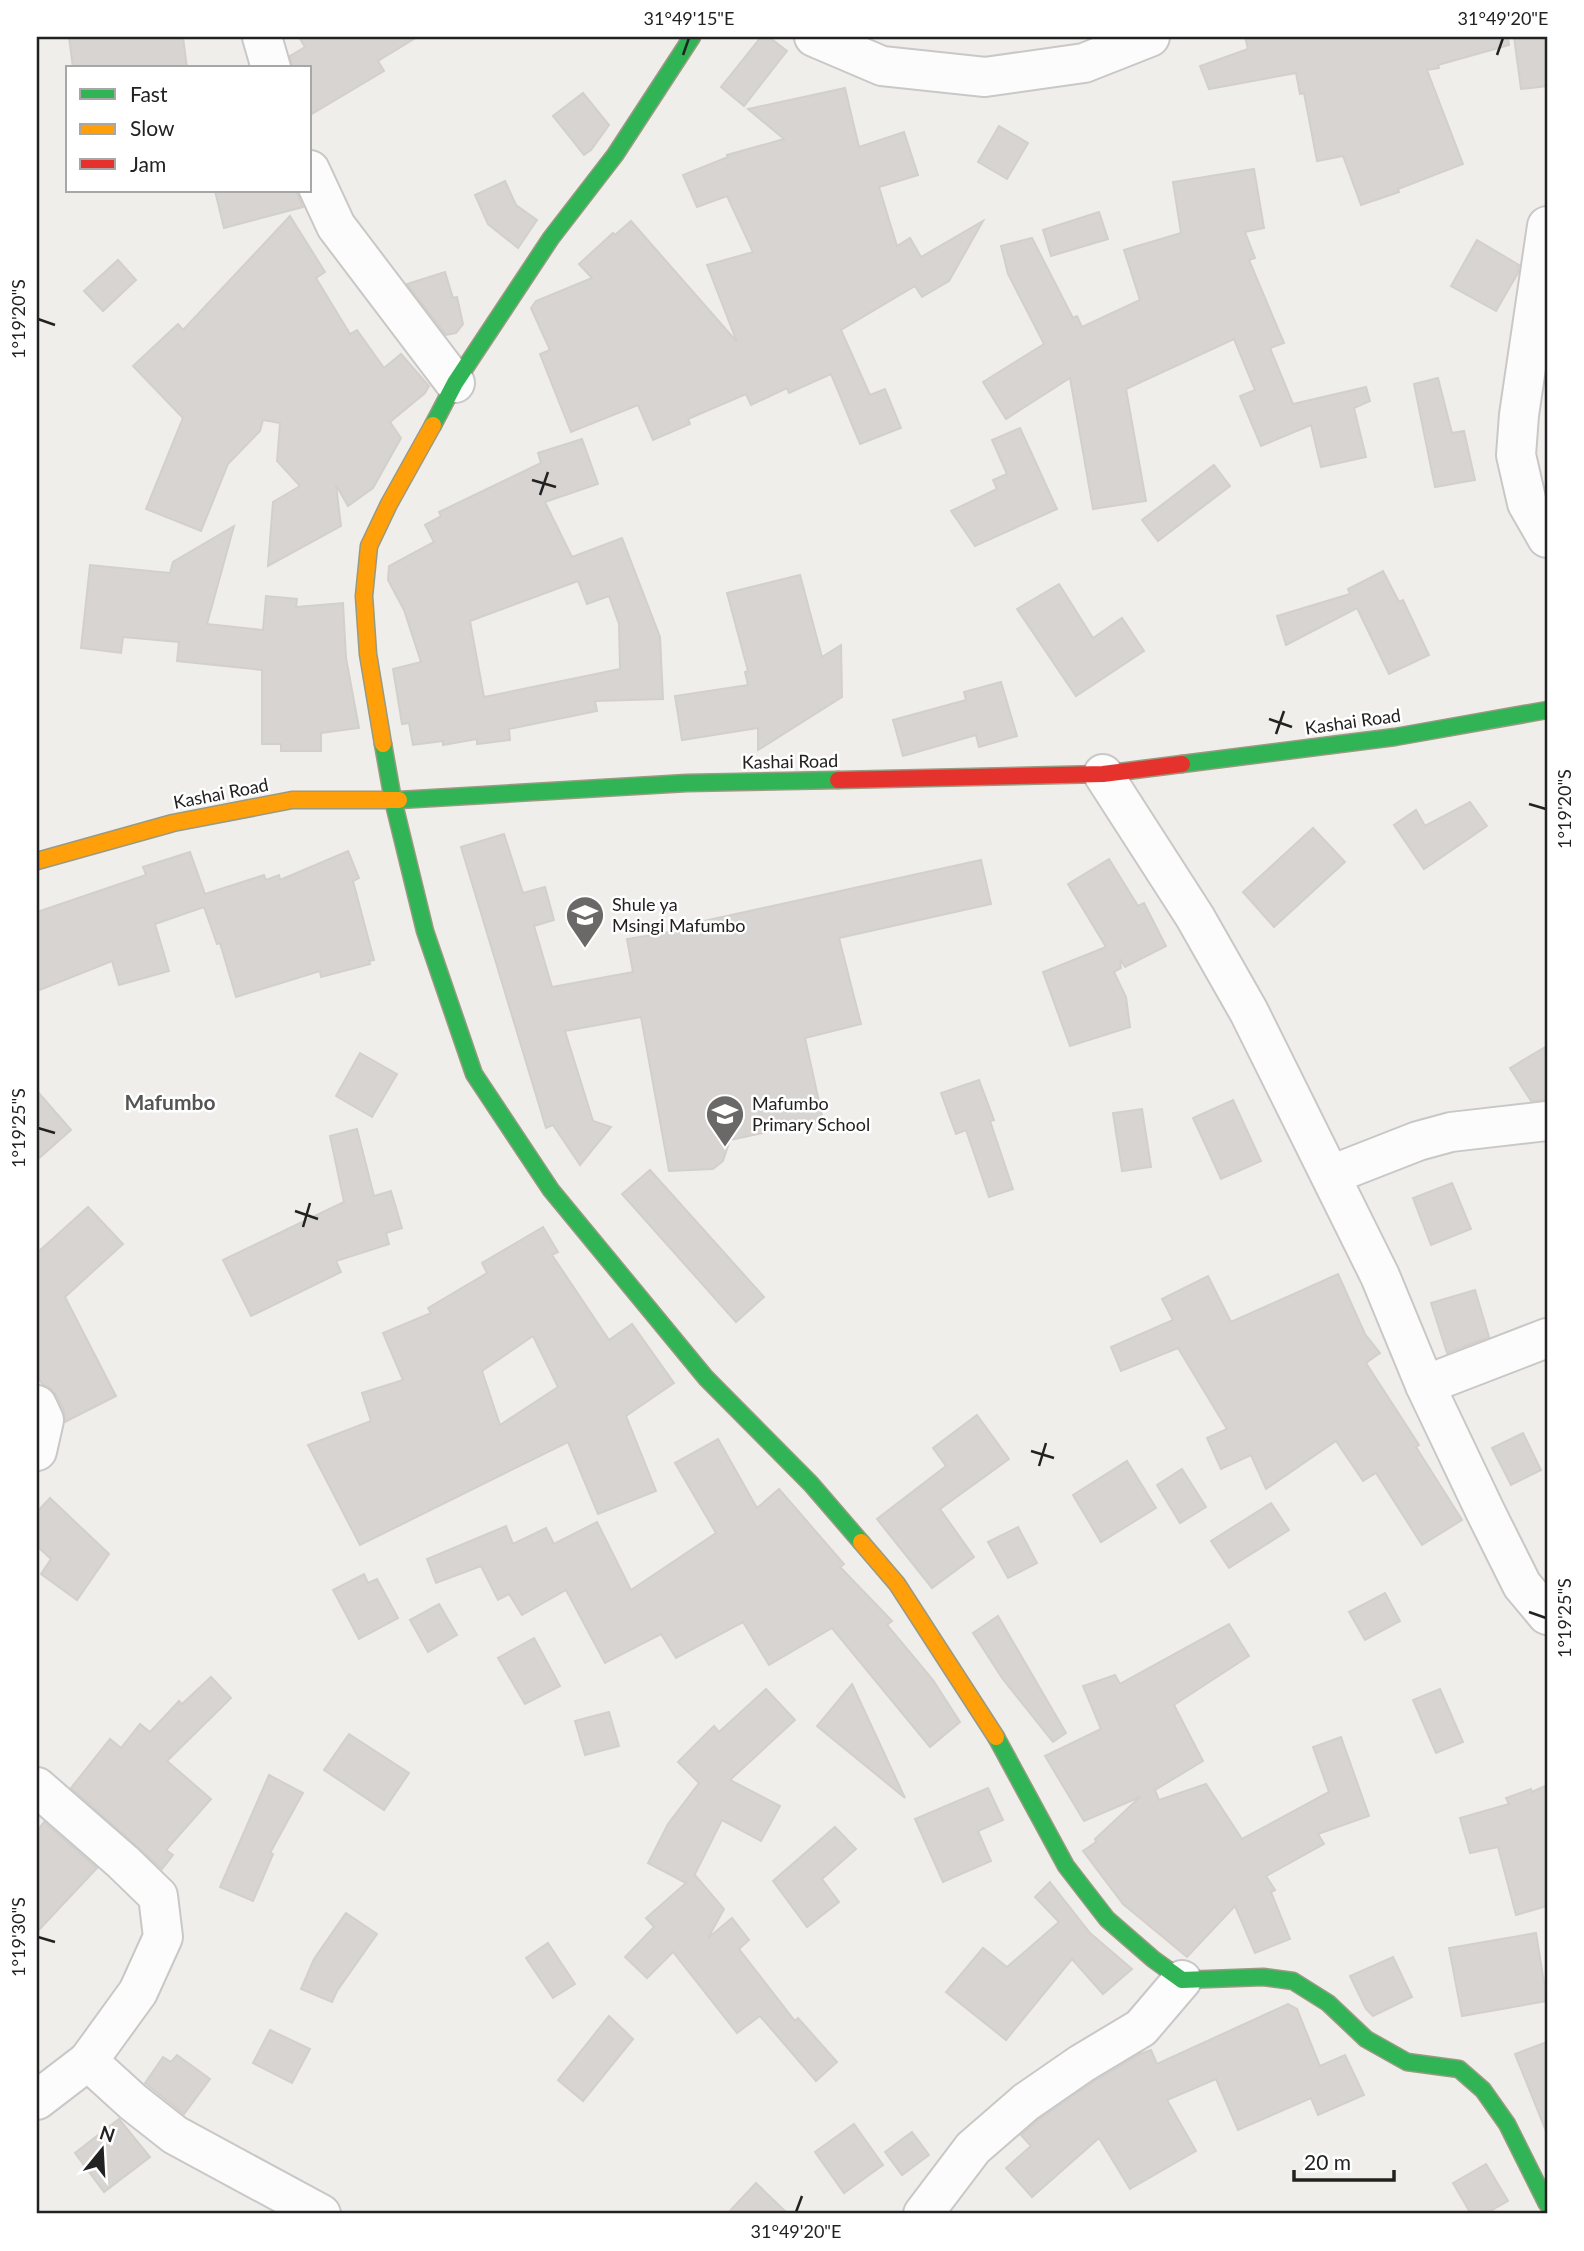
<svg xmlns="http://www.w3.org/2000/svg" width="1584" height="2251" font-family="Lato,sans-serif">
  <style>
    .building { fill: #d7d4d2; stroke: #d3d0cc; stroke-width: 2; fill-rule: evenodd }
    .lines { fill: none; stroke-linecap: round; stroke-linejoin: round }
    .street-casing { stroke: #c9c8c7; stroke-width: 42 }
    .fast-casing { stroke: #999a82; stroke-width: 19 }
    .slow-casing { stroke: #999a82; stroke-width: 19 }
    .jam-casing { stroke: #999a82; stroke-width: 19 }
    .street { stroke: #fdfcfc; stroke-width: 38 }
    .fast { stroke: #30b455; stroke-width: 16 }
    .slow { stroke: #ff9f0a; stroke-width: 16 }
    .jam { stroke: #e5322d; stroke-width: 16 }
    .ticks { fill: none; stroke: #222; stroke-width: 2.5 }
    .labels { text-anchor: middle; stroke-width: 5; stroke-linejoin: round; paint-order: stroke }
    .street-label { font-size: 18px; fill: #222; stroke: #fff }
    .poi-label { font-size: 18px; fill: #222; stroke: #fff; text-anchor: start }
    .quarter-label { font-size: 21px; font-weight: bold; fill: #555; stroke: #fff }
    .neatline { fill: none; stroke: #222; stroke-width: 2.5 }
    .ticks-label { font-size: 18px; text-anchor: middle; fill: #222 }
  </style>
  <rect width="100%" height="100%" fill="#f0eeeb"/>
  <g class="building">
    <path d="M69,37H183L187,68H73Z"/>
    <path d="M299,37H417L378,61L384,71L310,115V68H292L290,56L305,47Z"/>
    <path d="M761,37H769L787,51L744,106L721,87Z"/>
    <path d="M1245,37H1508L1509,45L1438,65L1439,68L1427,70L1463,164L1398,189L1399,192L1361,205L1343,156L1317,161L1304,93L1300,94L1296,73L1209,89L1200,66L1248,49Z"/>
    <path d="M1514,37H1547V86L1521,89Z"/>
    <path d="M845,88L859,147L904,132L918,175L879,187L897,246L910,238L921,257L983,221L949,281L922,297L915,286L841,330L870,395L885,389L901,428L860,444L831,374L789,393L787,388L751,405L746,394L688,419L690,424L653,440L638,405L571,432L540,354L550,350L531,308L536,301L592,278L579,264L613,233L615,235L631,221L737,342L707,265L753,252L727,196L697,207L683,175L728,157L727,155L784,139L748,109Z"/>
    <path d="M583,93L609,125L591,150L584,155L553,116Z"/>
    <path d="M999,126L1028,143L1007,179L978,162Z"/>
    <path d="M1254,169L1264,228L1245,232L1255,258L1249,260L1284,343L1270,348L1293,404L1366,387L1370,401L1354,408L1366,457L1321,467L1311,425L1261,446L1240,396L1255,390L1234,339L1126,389L1146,501L1093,509L1070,378L1006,419L983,382L1044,344L1008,274L1001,246L1032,238L1073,318L1077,316L1082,327L1140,300L1124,250L1181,233L1173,182Z"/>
    <path d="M505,181L516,205L537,220L518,248L488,224L475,195Z"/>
    <path d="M215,191H296L303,207L224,228Z"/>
    <path d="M1099,212L1108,239L1051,256L1043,230Z"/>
    <path d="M290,216L325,272L316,278L350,334L357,330L384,368L401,354L429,386L425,393L390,422L401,438L373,488L348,506L336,485L341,526L268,566L273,502L300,486L277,461L280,423L263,420L260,431L228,464L201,531L146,509L183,418L133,366L178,324L183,330Z"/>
    <path d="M1477,240L1519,265L1518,273L1496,311L1451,286Z"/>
    <path d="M118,260L136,280L103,311L84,291Z"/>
    <path d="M445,272L453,298L457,297L463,324L456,333L446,335L407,284Z"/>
    <path d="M1438,378L1452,433L1464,431L1475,480L1435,487L1414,384Z"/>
    <path d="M1020,428L1057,509L975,546L951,511L997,489L993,480L1007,474L992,440Z"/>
    <path d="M582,439L598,484L545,502L572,557L622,538L660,637L663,699L595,701L597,711L509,729L510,740L477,744V739L443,745V741L413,745L409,723L402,724L393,669L421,662L404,610L388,580L389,566L434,542L425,525L441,516L439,512L541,463L538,453ZM578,581L587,604L609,596L619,624L620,669L484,697L470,621Z"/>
    <path d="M1214,465L1230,486L1158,541L1142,520Z"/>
    <path d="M234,526L207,624L263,630L266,596L297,599L296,607L343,603L346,658L359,728L321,733V751H281V744H262V670L177,661L179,642L123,637L121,653L81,648L90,565L170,573L173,562Z"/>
    <path d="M1383,571L1399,602L1403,600L1429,655L1389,674L1357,608L1286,645L1277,616L1350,594L1348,589Z"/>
    <path d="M800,575L822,657L841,645L842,697L758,750V728L682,740L675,696L748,685L745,672L748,671L727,593Z"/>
    <path d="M1059,584L1093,638L1122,618L1144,651L1076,696L1017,609Z"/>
    <path d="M1001,682L1017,736L979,747L976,735L903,756L893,720L966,700L964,692Z"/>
    <path d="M1470,802L1487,826L1424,869L1394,825L1416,810L1425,826Z"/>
    <path d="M1313,828L1345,862L1274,927L1243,892Z"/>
    <path d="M504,834L523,893L545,887L554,920L534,926L552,987L633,972L627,939L682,930L681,926L981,860L991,904L839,938L861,1024L805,1038L823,1120L730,1140L723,1161L713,1169L669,1171L641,1017L565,1031L593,1121L611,1127L580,1165L553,1125L546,1128L461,847Z"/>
    <path d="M348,851L359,878L353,881L374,960L369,961L370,964L321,977L320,971L236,997L220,943L217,944L204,907L155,924L169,971L119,985L112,961L37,991V912L146,875L143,867L190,852L205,894L264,875L266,880L279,875L280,880Z"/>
    <path d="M1109,859L1138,906L1144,903L1166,946L1125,967L1120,959L1121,968L1114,972L1126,997L1130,1027L1070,1046L1043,972L1106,947L1068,884Z"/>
    <path d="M1547,1046V1100L1531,1101L1510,1068Z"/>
    <path d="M360,1053L397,1074L372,1117L336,1096Z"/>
    <path d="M979,1080L994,1120L990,1121L1013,1189L989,1197L966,1130L956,1134L941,1093Z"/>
    <path d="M37,1091L71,1130L37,1160Z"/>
    <path d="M1233,1100L1261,1161L1221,1179L1193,1118Z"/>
    <path d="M1142,1109L1151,1167L1122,1171L1113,1113Z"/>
    <path d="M357,1129L374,1196L391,1191L402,1228L386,1233L389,1244L336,1261L341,1272L251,1316L223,1260L344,1202L330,1136Z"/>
    <path d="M650,1170L764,1297L736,1322L622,1194Z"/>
    <path d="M1452,1183L1471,1229L1431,1245L1413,1198Z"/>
    <path d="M88,1207L123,1244L65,1297L116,1396L65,1422L64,1411L57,1396L50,1388L42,1384L37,1375V1253Z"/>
    <path d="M543,1227L558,1252L552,1255L609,1340L632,1324L674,1383L626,1416L656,1491L598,1514L568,1442L360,1545L308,1445L371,1421L362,1393L403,1380L383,1333L431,1313L428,1308L487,1273L482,1263ZM533,1336L558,1387L500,1425L482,1371Z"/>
    <path d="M1338,1274L1365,1334L1380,1353L1366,1363L1419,1445L1416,1447L1462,1520L1422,1545L1376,1473L1363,1481L1336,1441L1266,1489L1251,1455L1221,1469L1207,1438L1227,1429L1178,1348L1121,1371L1111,1347L1173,1320L1162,1299L1208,1276L1231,1322Z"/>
    <path d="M1475,1290L1489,1337L1447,1353L1431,1303Z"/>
    <path d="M977,1415L1009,1459L940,1509L974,1557L932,1588L877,1519L946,1466L933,1448Z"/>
    <path d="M1523,1433L1541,1470L1511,1485L1492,1448Z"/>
    <path d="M718,1439L757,1508L779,1489L844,1564L840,1567L892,1621L887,1625L933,1680L960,1722L930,1747L832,1628L769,1665L743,1622L676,1658L661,1634L605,1663L566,1590L522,1615L509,1594L498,1600L481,1566L436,1583L427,1559L506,1526L513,1544L546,1528L554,1544L597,1522L631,1590L716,1533L675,1463Z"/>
    <path d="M1127,1461L1156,1508L1101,1542L1073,1495Z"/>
    <path d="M1182,1469L1206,1507L1180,1523L1157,1485Z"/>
    <path d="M50,1498L109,1554L77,1600L41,1574L51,1559L37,1546V1512Z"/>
    <path d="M1271,1503L1289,1530L1229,1568L1211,1541Z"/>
    <path d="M1018,1527L1037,1563L1008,1578L988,1542Z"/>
    <path d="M364,1574L368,1583L377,1579L398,1618L359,1639L333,1590Z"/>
    <path d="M1385,1593L1400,1621L1365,1640L1349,1612Z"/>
    <path d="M439,1604L457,1635L428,1652L410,1620Z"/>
    <path d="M998,1616L1066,1733L1053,1742L1002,1678L973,1633Z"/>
    <path d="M1229,1624L1249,1656L1174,1705L1203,1761L1155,1790L1159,1800L1206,1784L1242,1839L1329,1792L1313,1747L1341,1737L1369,1816L1318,1834L1324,1844L1266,1876L1275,1890L1271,1892L1290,1939L1255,1953L1235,1906L1187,1957L1123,1904L1083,1851L1096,1842L1095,1839L1140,1797L1084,1821L1045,1756L1101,1729L1083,1686L1115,1675L1120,1684Z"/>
    <path d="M534,1638L560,1686L525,1704L498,1658Z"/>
    <path d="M211,1677L231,1698L167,1761L211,1799L166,1850L173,1855L162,1869L71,1788L110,1739L121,1748L140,1724L150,1732L179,1701L182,1704Z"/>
    <path d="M852,1684L905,1798L817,1726Z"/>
    <path d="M766,1689L795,1720L730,1780L780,1806L761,1841L722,1820L694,1876L695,1875L724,1909L708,1938L732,1918L749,1940L739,1949L795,2021L798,2018L837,2062L816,2081L760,2016L737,2033L673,1952L647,1978L625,1957L654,1927L646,1918L686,1883L648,1863L668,1824L699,1783L678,1762L714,1726L719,1732Z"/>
    <path d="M1440,1689L1463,1742L1436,1753L1413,1700Z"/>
    <path d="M609,1712L619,1746L585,1755L575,1721Z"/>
    <path d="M349,1734L409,1773L384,1810L324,1770Z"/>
    <path d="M269,1775L303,1793L270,1853L273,1854L253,1901L220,1887Z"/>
    <path d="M1547,1785V1906L1516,1915L1498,1847L1470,1853L1460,1818L1509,1804L1506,1798L1531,1789L1532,1792Z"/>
    <path d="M988,1788L1003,1820L978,1831L991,1861L943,1882L915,1819Z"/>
    <path d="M44,1822L97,1868L37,1932V1831Z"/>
    <path d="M835,1827L856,1849L822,1879L839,1902L807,1927L773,1881Z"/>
    <path d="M1050,1882L1090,1933L1132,1969L1103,1994L1072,1959L1006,2040L946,1992L983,1948L1007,1967L1059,1922L1035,1897Z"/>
    <path d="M346,1913L377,1934L337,1991L332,2002L301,1989L314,1959Z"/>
    <path d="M1536,1933L1547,2001L1462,2016L1449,1948Z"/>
    <path d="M548,1943L575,1984L553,1998L526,1958Z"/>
    <path d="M1393,1957L1412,1997L1373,2016L1366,2009L1350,1976Z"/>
    <path d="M1288,2004L1297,2009L1320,2066L1345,2055L1364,2095L1318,2115L1311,2098L1238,2130L1216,2079L1167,2100L1196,2151L1130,2189L1099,2138L1032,2197L1006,2168L1031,2146L1021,2135L1039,2119L1093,2082L1140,2054L1151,2050L1157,2064Z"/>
    <path d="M609,2016L633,2039L583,2101L558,2080Z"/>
    <path d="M270,2030L310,2049L292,2083L253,2063Z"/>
    <path d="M1547,2042V2131H1546L1515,2054Z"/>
    <path d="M177,2055L210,2079L184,2114L145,2083L163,2057L171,2062Z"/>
    <path d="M119,2119L150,2157L104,2192L75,2153Z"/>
    <path d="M854,2124L883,2165L844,2193L815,2152Z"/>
    <path d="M912,2132L929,2155L902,2175L885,2152Z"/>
    <path d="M1486,2164L1508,2201L1485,2214H1471L1453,2183Z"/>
    <path d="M756,2183L788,2214H727Z"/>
  </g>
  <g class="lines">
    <g class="street-casing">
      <g id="street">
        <path d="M262,37L271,68"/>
        <path d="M814,37L882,66L985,77L1084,63L1150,37"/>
        <path d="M310,170L336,226L455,383"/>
        <path d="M1547,226L1519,415L1516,455L1527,503L1547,538"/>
        <path d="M1103,774L1195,917L1249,1012L1380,1276L1425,1385L1486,1513L1522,1585L1547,1615"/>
        <path d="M1331,1175L1418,1141L1451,1132L1547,1121"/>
        <path d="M1425,1385L1547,1338"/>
        <path d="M37,1405L44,1420L37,1451"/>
        <path d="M37,1787L123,1862L158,1896L163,1937L138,1992L88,2061L37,2100"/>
        <path d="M88,2061L133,2102L175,2135L321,2214"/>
        <path d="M923,2214L973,2148L1026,2102L1081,2064L1141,2028L1182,1980"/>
      </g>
    </g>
    <g class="fast-casing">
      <g id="fast">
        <path d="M433,425L455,383L551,238L615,155L692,37"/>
        <path d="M383,744L393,800L425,931L474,1074L551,1190L706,1378L811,1484L861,1542"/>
        <path d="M1182,764L1395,737L1547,710"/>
        <path d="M399,800L687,783L838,780"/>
        <path d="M996,1737L1066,1866L1107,1919L1153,1959L1182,1980L1263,1977L1293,1981L1328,2003L1366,2039L1407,2062L1459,2069L1483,2090L1507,2124L1547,2204"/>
      </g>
    </g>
    <g class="slow-casing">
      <g id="slow">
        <path d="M383,744L368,654L364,596L369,546L389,504L433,425"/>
        <path d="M37,861L173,823L292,800H399"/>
        <path d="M861,1542L897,1584L996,1737"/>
      </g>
    </g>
    <g class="jam-casing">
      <path id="jam" d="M838,780L1103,774L1182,764"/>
    </g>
    <use href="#street" class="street"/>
    <use href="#fast" class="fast"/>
    <use href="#slow" class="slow"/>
    <use href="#jam" class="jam"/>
  </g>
  <path class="ticks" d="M683,55L689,38M1497,55L1503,38M38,319L55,325M532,480L556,487M540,495L548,472M1269,719L1292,727M1276,734L1284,711M1529,804L1546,809M38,1128L55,1133M295,1211L318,1219M303,1227L310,1203M1031,1451L1054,1458M1039,1466L1046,1443M1529,1612L1546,1618M38,1937L55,1942M796,2212L802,2196"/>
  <defs>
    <g id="school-pin" transform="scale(2.0125)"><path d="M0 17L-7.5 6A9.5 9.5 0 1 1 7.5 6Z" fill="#6a6968" stroke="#fff"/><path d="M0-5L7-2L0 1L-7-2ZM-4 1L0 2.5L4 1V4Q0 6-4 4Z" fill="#fff"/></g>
  </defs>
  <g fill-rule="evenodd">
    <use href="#school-pin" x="585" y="915"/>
    <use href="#school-pin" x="725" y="1114"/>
  </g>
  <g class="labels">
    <g class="street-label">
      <text transform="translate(1353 722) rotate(-8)" y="6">Kashai Road</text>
      <text transform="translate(790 762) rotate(-1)" y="6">Kashai Road</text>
      <text transform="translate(221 794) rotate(-11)" y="6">Kashai Road</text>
    </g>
    <g class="poi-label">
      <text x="612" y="911">Shule ya<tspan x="612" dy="21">Msingi Mafumbo</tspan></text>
      <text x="752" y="1110">Mafumbo<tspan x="752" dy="21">Primary School</tspan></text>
    </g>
    <g class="quarter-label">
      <text x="170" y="1110">Mafumbo</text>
    </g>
  </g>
  <rect width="1584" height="2251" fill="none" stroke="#ffffff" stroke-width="77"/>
  <rect x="66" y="66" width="245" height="126" fill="#ffffff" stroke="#a7a7a7" stroke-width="2"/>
  <rect x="80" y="89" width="35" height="10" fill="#30b455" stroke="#a7a7a7" stroke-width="2"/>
  <text x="130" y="102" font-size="21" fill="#222222">Fast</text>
  <rect x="80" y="124" width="35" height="10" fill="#ff9f0a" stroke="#a7a7a7" stroke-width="2"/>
  <text x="130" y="136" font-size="21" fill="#222222">Slow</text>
  <rect x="80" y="159" width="35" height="10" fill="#e5322d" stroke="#a7a7a7" stroke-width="2"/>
  <text x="130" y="172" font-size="21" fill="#222222">Jam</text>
  <g transform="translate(102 2150) rotate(18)" stroke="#ffffff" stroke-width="5" paint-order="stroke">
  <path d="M0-5L12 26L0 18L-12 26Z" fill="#222222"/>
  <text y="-10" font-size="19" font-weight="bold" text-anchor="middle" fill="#222222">N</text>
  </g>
  <path d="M1294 2170v10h100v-10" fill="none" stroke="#222222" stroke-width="3.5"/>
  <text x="1304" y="2170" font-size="21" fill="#222222" stroke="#ffffff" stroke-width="5" paint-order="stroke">20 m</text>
  <rect x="38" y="38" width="1508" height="2174" class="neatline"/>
  <g class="ticks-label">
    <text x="689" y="25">31°49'15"E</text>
    <text x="1503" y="25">31°49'20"E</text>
    <text transform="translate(19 319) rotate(-90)" y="6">1°19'20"S</text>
    <text transform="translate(1565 809) rotate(-90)" y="6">1°19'20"S</text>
    <text transform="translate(19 1128) rotate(-90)" y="6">1°19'25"S</text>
    <text transform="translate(1565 1618) rotate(-90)" y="6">1°19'25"S</text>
    <text transform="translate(19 1937) rotate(-90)" y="6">1°19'30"S</text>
    <text x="796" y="2238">31°49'20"E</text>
  </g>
</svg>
